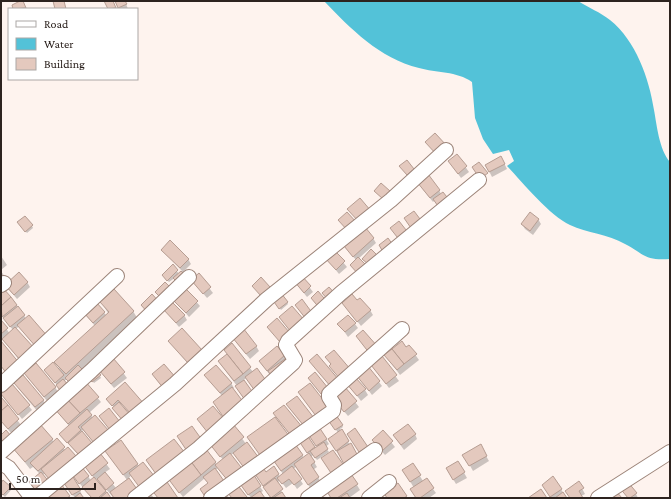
<svg xmlns="http://www.w3.org/2000/svg" width="671" height="499" font-family="'Crimson Pro',serif">
  <style>
    .water { fill: #53c2d8 }
    .shadow { fill: #0003; fill-rule: evenodd }
    .building { fill: #e4c9be; stroke: #b69d92 }
    .lines { fill: none; stroke-linecap: round; stroke-linejoin: round }
    .minor-casing { stroke: #9c8479; stroke-width: 16 }
    .minor { stroke: #fff; stroke-width: 14 }
  </style>
  <rect width="100%" height="100%" fill="#fef3ee"/>
  <path class="water" d="M324,1H578C589,8 600,12 610,20C636,41 649,78 654,110C657,126 659,149 670,162V259C645,261 644,254 625,244C608,234 587,233 570,225C550,216 522,182 507,166L514,161L509,150L493,154L483,139L475,118L472,82C457,71 436,73 419,68C379,58 351,29 324,1Z"/>
  <g class="shadow">
    <path d="M116,1H125L128,9H120Z"/>
    <path d="M457,155L469,172L461,178L449,161Z"/>
    <path d="M501,157L507,169L492,177L486,165Z"/>
    <path d="M421,187L439,190L441,194L433,202Z"/>
    <path d="M538,219L541,224L533,235L525,229L522,224Z"/>
    <path d="M20,225L32,226L33,228L27,233Z"/>
    <path d="M373,238L376,243L358,259L363,279L351,265L356,260L345,247Z"/>
    <path d="M162,250L188,259L191,264L182,273L169,282L164,277L173,266L179,274L182,271Z"/>
    <path d="M333,250L347,267L339,274L326,258Z"/>
    <path d="M1,256L7,265L1,270Z"/>
    <path d="M1,271L9,283L27,282L30,287L17,299L7,287L4,290L24,315L40,352L19,326L16,329L24,366L3,339L1,340V321L10,334L13,330L1,315Z"/>
    <path d="M199,275L213,293L207,298L192,280Z"/>
    <path d="M301,276L313,292L307,297L295,282Z"/>
    <path d="M184,288L200,306L189,317L173,298L159,297L156,292L172,291Z"/>
    <path d="M275,301L287,302L288,304L281,310Z"/>
    <path d="M101,302L133,311L139,321L84,382L101,402L89,413L93,418L98,447L83,430L81,432L91,443L82,459L60,434L69,426L55,407L69,383L67,379L58,386L48,375L61,372L56,362L95,326L85,314L96,303L106,315L108,313Z"/>
    <path d="M357,302L370,310L373,315L361,326L343,303Z"/>
    <path d="M164,309L184,315L187,320L179,327Z"/>
    <path d="M339,324H355L358,328L348,337Z"/>
    <path d="M169,341L204,355L191,367Z"/>
    <path d="M236,342L256,346L259,351L250,359Z"/>
    <path d="M232,345L253,372L244,380L253,394L248,405L239,391L237,386L219,362L228,354Z"/>
    <path d="M409,346L419,360L400,375L386,356Z"/>
    <path d="M284,355L287,360L270,375L260,362Z"/>
    <path d="M382,358L399,381L389,388L372,365Z"/>
    <path d="M113,359L127,378L114,388L103,375Z"/>
    <path d="M25,373L55,387L58,392L47,401Z"/>
    <path d="M206,375L231,383L234,388L222,396Z"/>
    <path d="M357,375L379,382L382,386L372,395Z"/>
    <path d="M100,376L101,378L94,383L90,378Z"/>
    <path d="M347,383L365,390L368,395L361,401Z"/>
    <path d="M125,384L136,420L122,404L120,405L127,426L108,399Z"/>
    <path d="M12,385L32,410L22,419L2,393Z"/>
    <path d="M18,388L43,400L46,405L38,412Z"/>
    <path d="M344,388L359,407L348,416L336,402Z"/>
    <path d="M1,399L21,425L11,433L1,421Z"/>
    <path d="M290,409L316,424L329,444L325,447L329,452L317,460L313,455L311,457L317,467L313,470L321,482L311,489L296,467L293,469L303,484L297,489L293,483L286,488L280,480L277,483L285,498H272L257,476L266,473L274,468L280,477L283,474L273,460L248,437L276,417L305,433L315,449L318,448L308,431ZM277,418L296,441L301,443L309,455L304,458L275,419Z"/>
    <path d="M336,416L343,427L340,429L350,445L339,455L332,444L338,433L330,420Z"/>
    <path d="M232,425L261,464L250,472L263,491L260,493L263,498H251L239,481L235,484L247,498H232L227,490L224,492L229,498H207L201,489L209,484L205,478L183,497L167,476L163,479L177,498H158L153,490L162,482L148,460L174,441L188,461L197,454L199,456L206,450L217,465L223,460L211,443ZM234,453L249,475L246,477L231,455ZM218,468L233,487L229,490L215,470Z"/>
    <path d="M383,432L395,447L385,455L376,445Z"/>
    <path d="M415,434L417,439L404,450L394,436Z"/>
    <path d="M52,440L75,457L78,461L42,475L50,484L60,485L70,498H36L40,474L33,467L30,469L12,446Z"/>
    <path d="M120,441L139,467L128,479L138,492L148,491L154,498H114L104,487L110,498H92L75,478L72,474L88,476L91,481L94,478L84,465L98,453L110,469L104,473L116,488L127,480L110,456ZM98,478L103,488H102L95,480Z"/>
    <path d="M480,446L489,461L473,471L464,455Z"/>
    <path d="M458,462L467,478L456,484L447,469Z"/>
    <path d="M413,465L423,481L433,489L436,493L429,498H416L414,488L404,471Z"/>
    <path d="M349,472L360,490L349,498H332Z"/>
    <path d="M579,483L585,494L581,496L582,498H571Z"/>
    <path d="M1,484L11,490L5,497L1,493Z"/>
    <path d="M620,487L636,494L638,498H628Z"/>
    <path d="M68,488L80,490L83,498H75Z"/>
    <path d="M561,489L566,498H551L546,490Z"/>
  </g>
  <g class="building">
    <path d="M20,1H23L26,8L13,9L12,5Z"/>
    <path d="M53,1H64L66,9H55Z"/>
    <path d="M104,1H113L116,8L108,9Z"/>
    <path d="M115,1H125L127,4L118,8Z"/>
    <path d="M435,133L447,146L437,155L425,142Z"/>
    <path d="M457,154L467,166L458,174L448,161Z"/>
    <path d="M501,156L505,164L489,172L485,165Z"/>
    <path d="M407,160L414,169L407,175L399,166Z"/>
    <path d="M479,162L488,173L480,179L472,167Z"/>
    <path d="M428,174L440,190L430,198L417,182Z"/>
    <path d="M381,183L390,191L383,199L374,191Z"/>
    <path d="M443,192L450,201L440,209L433,199Z"/>
    <path d="M360,198L371,211L359,222L347,209Z"/>
    <path d="M414,211L423,223L413,231L404,218Z"/>
    <path d="M347,212L357,223L348,231L338,220Z"/>
    <path d="M530,212L539,219L530,231L521,224Z"/>
    <path d="M25,216L33,225L25,232L17,222Z"/>
    <path d="M399,221L410,235L401,242L390,228Z"/>
    <path d="M365,227L374,238L353,257L344,246Z"/>
    <path d="M388,238L393,245L383,252L379,245Z"/>
    <path d="M170,240L189,259L180,268L161,250Z"/>
    <path d="M333,249L345,261L336,270L324,257Z"/>
    <path d="M371,249L377,255L368,264L362,259Z"/>
    <path d="M358,257L368,267L359,275L350,265Z"/>
    <path d="M173,264L178,270L167,281L162,275Z"/>
    <path d="M181,271L186,276L178,283L173,278Z"/>
    <path d="M19,272L28,282L14,295L5,285Z"/>
    <path d="M199,273L211,287L203,294L191,280Z"/>
    <path d="M301,275L311,286L304,293L294,281Z"/>
    <path d="M261,277L270,287L261,296L252,286Z"/>
    <path d="M165,282L173,290L163,300L155,292Z"/>
    <path d="M2,287L11,297L1,306V288Z"/>
    <path d="M184,287L198,301L186,313L172,299Z"/>
    <path d="M329,287L337,296L330,302L322,293Z"/>
    <path d="M114,289L134,311L66,374L54,362L109,312L100,302Z"/>
    <path d="M318,291L329,304L321,310L311,298Z"/>
    <path d="M281,293L288,302L279,309L272,299Z"/>
    <path d="M152,294L160,303L149,314L141,305Z"/>
    <path d="M352,294L357,300L360,298L371,310L357,322L342,303Z"/>
    <path d="M11,297L17,305L2,317L1,306Z"/>
    <path d="M302,299L313,314L306,319L295,305Z"/>
    <path d="M171,301L185,315L176,323L163,309Z"/>
    <path d="M96,302L105,312L93,323L84,313Z"/>
    <path d="M18,306L25,315L10,327L3,318Z"/>
    <path d="M292,306L305,321L291,332L279,317Z"/>
    <path d="M29,315L49,338L37,348L17,325Z"/>
    <path d="M348,315L356,323L345,332L337,324Z"/>
    <path d="M277,318L290,333L280,342L267,327Z"/>
    <path d="M1,320L8,328L1,334Z"/>
    <path d="M15,327L35,349L21,361L2,339Z"/>
    <path d="M182,328L202,350L188,363L168,341Z"/>
    <path d="M243,328L257,346L246,354L232,337Z"/>
    <path d="M363,330L378,347L370,354L356,336Z"/>
    <path d="M1,341L20,364L7,374L1,366Z"/>
    <path d="M402,341L406,347L409,345L417,354L404,364L392,349Z"/>
    <path d="M232,343L251,367L243,374L224,350Z"/>
    <path d="M277,346L285,355L267,371L259,361Z"/>
    <path d="M392,349L404,364L397,370L384,355Z"/>
    <path d="M334,350L351,370L340,379L329,366L331,364L325,357Z"/>
    <path d="M227,354L243,374L234,381L218,361Z"/>
    <path d="M317,354L339,380L331,387L309,361Z"/>
    <path d="M382,356L397,375L386,384L371,365Z"/>
    <path d="M113,358L125,372L111,384L99,370Z"/>
    <path d="M285,359L289,364L272,377L268,371Z"/>
    <path d="M53,362L64,375L55,383L44,370Z"/>
    <path d="M36,363L56,387L44,397L24,373Z"/>
    <path d="M164,364L177,379L164,389L152,374Z"/>
    <path d="M78,365L86,373L72,385L65,378Z"/>
    <path d="M216,365L232,383L220,393L204,375Z"/>
    <path d="M367,365L380,381L369,391L356,375Z"/>
    <path d="M257,368L267,382L255,391L245,377Z"/>
    <path d="M96,369L101,375L92,382L87,376Z"/>
    <path d="M315,372L328,388L321,394L308,378Z"/>
    <path d="M23,375L44,400L35,407L14,383Z"/>
    <path d="M354,376L366,389L357,396L346,383Z"/>
    <path d="M63,379L71,388L63,394L56,385Z"/>
    <path d="M84,380L99,397L80,413L65,397Z"/>
    <path d="M244,380L254,394L245,400L235,386Z"/>
    <path d="M125,382L145,405L132,415L118,400L112,406L106,399Z"/>
    <path d="M310,383L328,406L316,416L298,392Z"/>
    <path d="M12,384L30,405L18,415L1,394Z"/>
    <path d="M344,386L357,401L344,412L332,397Z"/>
    <path d="M232,387L244,403L224,418L213,402Z"/>
    <path d="M297,396L314,418L304,426L286,404Z"/>
    <path d="M1,397L8,405L1,411Z"/>
    <path d="M65,397L80,413L68,424L53,407Z"/>
    <path d="M119,402L131,416L124,422L112,408Z"/>
    <path d="M8,405L19,419L8,429L1,421V411Z"/>
    <path d="M284,405L303,428L292,437L273,413Z"/>
    <path d="M213,406L225,420L208,433L197,419Z"/>
    <path d="M109,408L120,422L110,430L99,416Z"/>
    <path d="M87,409L92,415L78,427L81,430L67,443L59,434Z"/>
    <path d="M95,415L109,431L94,443L81,427Z"/>
    <path d="M336,415L343,425L335,430L328,420Z"/>
    <path d="M275,417L290,437L262,458L247,437Z"/>
    <path d="M39,423L53,439L25,462L11,446Z"/>
    <path d="M233,424L244,437L220,457L209,443Z"/>
    <path d="M317,424L327,439L316,446L306,431Z"/>
    <path d="M408,424L416,434L401,445L393,435Z"/>
    <path d="M192,426L202,440L187,451L177,436Z"/>
    <path d="M355,428L368,447L359,452L347,434Z"/>
    <path d="M342,429L349,441L336,451L328,439Z"/>
    <path d="M6,430L11,436L1,445V435Z"/>
    <path d="M383,430L393,441L382,451L372,440Z"/>
    <path d="M82,431L92,443L79,455L68,443Z"/>
    <path d="M305,432L315,447L307,453L297,438Z"/>
    <path d="M57,438L65,447L38,471L30,463Z"/>
    <path d="M174,439L185,453L156,474L146,460Z"/>
    <path d="M121,440L138,464L123,475L105,451Z"/>
    <path d="M293,441L303,455L281,471L271,457Z"/>
    <path d="M247,442L259,458L245,469L233,453Z"/>
    <path d="M324,442L328,449L315,458L310,451Z"/>
    <path d="M351,443L359,458L345,466L337,451Z"/>
    <path d="M481,444L487,456L469,466L462,455Z"/>
    <path d="M68,447L76,456L49,479L41,469Z"/>
    <path d="M206,449L216,462L201,475L189,459Z"/>
    <path d="M333,450L345,467L333,476L321,458Z"/>
    <path d="M99,452L108,463L92,476L83,464Z"/>
    <path d="M230,453L244,471L229,482L215,465Z"/>
    <path d="M309,453L315,462L311,465L319,477L308,485L294,464Z"/>
    <path d="M189,459L201,475L179,493L167,477Z"/>
    <path d="M458,461L465,472L453,480L446,468Z"/>
    <path d="M143,462L155,477L140,488L129,473Z"/>
    <path d="M413,463L421,475L410,482L402,470Z"/>
    <path d="M261,465L266,472L274,466L279,474L263,486L253,471Z"/>
    <path d="M81,466L89,476L79,484L71,473Z"/>
    <path d="M292,466L302,479L294,485L289,479L282,484L277,478Z"/>
    <path d="M215,468L226,484L206,498L200,489L208,483L203,477Z"/>
    <path d="M349,471L358,484L337,498H331L324,487Z"/>
    <path d="M41,472L51,484L35,497L25,485Z"/>
    <path d="M105,472L114,483L106,490L97,479Z"/>
    <path d="M252,472L261,486L248,495L238,481Z"/>
    <path d="M553,476L562,489L550,497L542,485Z"/>
    <path d="M73,477L81,490L72,495L64,483Z"/>
    <path d="M94,477L106,491L98,498H92L82,487Z"/>
    <path d="M129,478L139,492L131,498H114L110,492Z"/>
    <path d="M275,478L283,489L271,498L263,487Z"/>
    <path d="M427,478L434,488L420,498H416L410,489Z"/>
    <path d="M165,479L178,498H158L151,489Z"/>
    <path d="M3,480L11,487L3,495L1,493V483Z"/>
    <path d="M579,481L584,488L579,491L583,498H570L565,491Z"/>
    <path d="M627,481L637,493L630,498H628L619,487Z"/>
    <path d="M236,483L247,497L245,498H232L226,491Z"/>
    <path d="M398,483L407,496L404,498H387L384,493Z"/>
    <path d="M61,484L70,496L67,498H41Z"/>
    <path d="M541,489L547,498H528Z"/>
    <path d="M615,490L622,498H606Z"/>
    <path d="M260,491L265,498H250Z"/>
    <path d="M107,492L111,498H100Z"/>
    <path d="M282,492L286,498H273Z"/>
    <path d="M563,492L567,498H555Z"/>
    <path d="M80,493L84,498H74Z"/>
    <path d="M347,493L350,498H339Z"/>
  </g>
  <g class="lines">
    <g class="minor-casing">
      <g id="minor">
        <path d="M1,285L4,283"/>
        <path d="M1,385L117,276"/>
        <path d="M1,452L91,371L189,277"/>
        <path d="M1,463L9,468L32,498"/>
        <path d="M36,498L175,384L267,299L391,200L446,150"/>
        <path d="M135,498L199,448L293,363L295,360L286,345L288,341L341,293L479,180"/>
        <path d="M211,498L333,411L334,405L329,397V394L402,329"/>
        <path d="M308,498L375,450"/>
        <path d="M369,498L389,482"/>
        <path d="M598,498L670,452"/>
      </g>
    </g>
    <use href="#minor" class="minor"/>
  </g>
  <rect width="671" height="499" fill="none" stroke="#2d231f" stroke-width="4"/>
  <rect x="8" y="8" width="130" height="72" fill="#ffffff" stroke="#aba7a5"/>
  <rect x="16" y="21" width="20" height="6" fill="#ffffff" stroke="#aba7a5"/>
  <text x="44" y="28" font-size="12" fill="#2d231f">Road</text>
  <rect x="16" y="38" width="20" height="12" fill="#53c2d8" stroke="#aba7a5"/>
  <text x="44" y="48" font-size="12" fill="#2d231f">Water</text>
  <rect x="16" y="58" width="20" height="12" fill="#e4c9be" stroke="#aba7a5"/>
  <text x="44" y="68" font-size="12" fill="#2d231f">Building</text>
  <path d="M10 483v6h85v-6" fill="none" stroke="#2d231f" stroke-width="2"/>
  <text x="16" y="483" font-size="12" fill="#2d231f" stroke="#ffffff" stroke-width="3" paint-order="stroke">50 m</text>
</svg>
